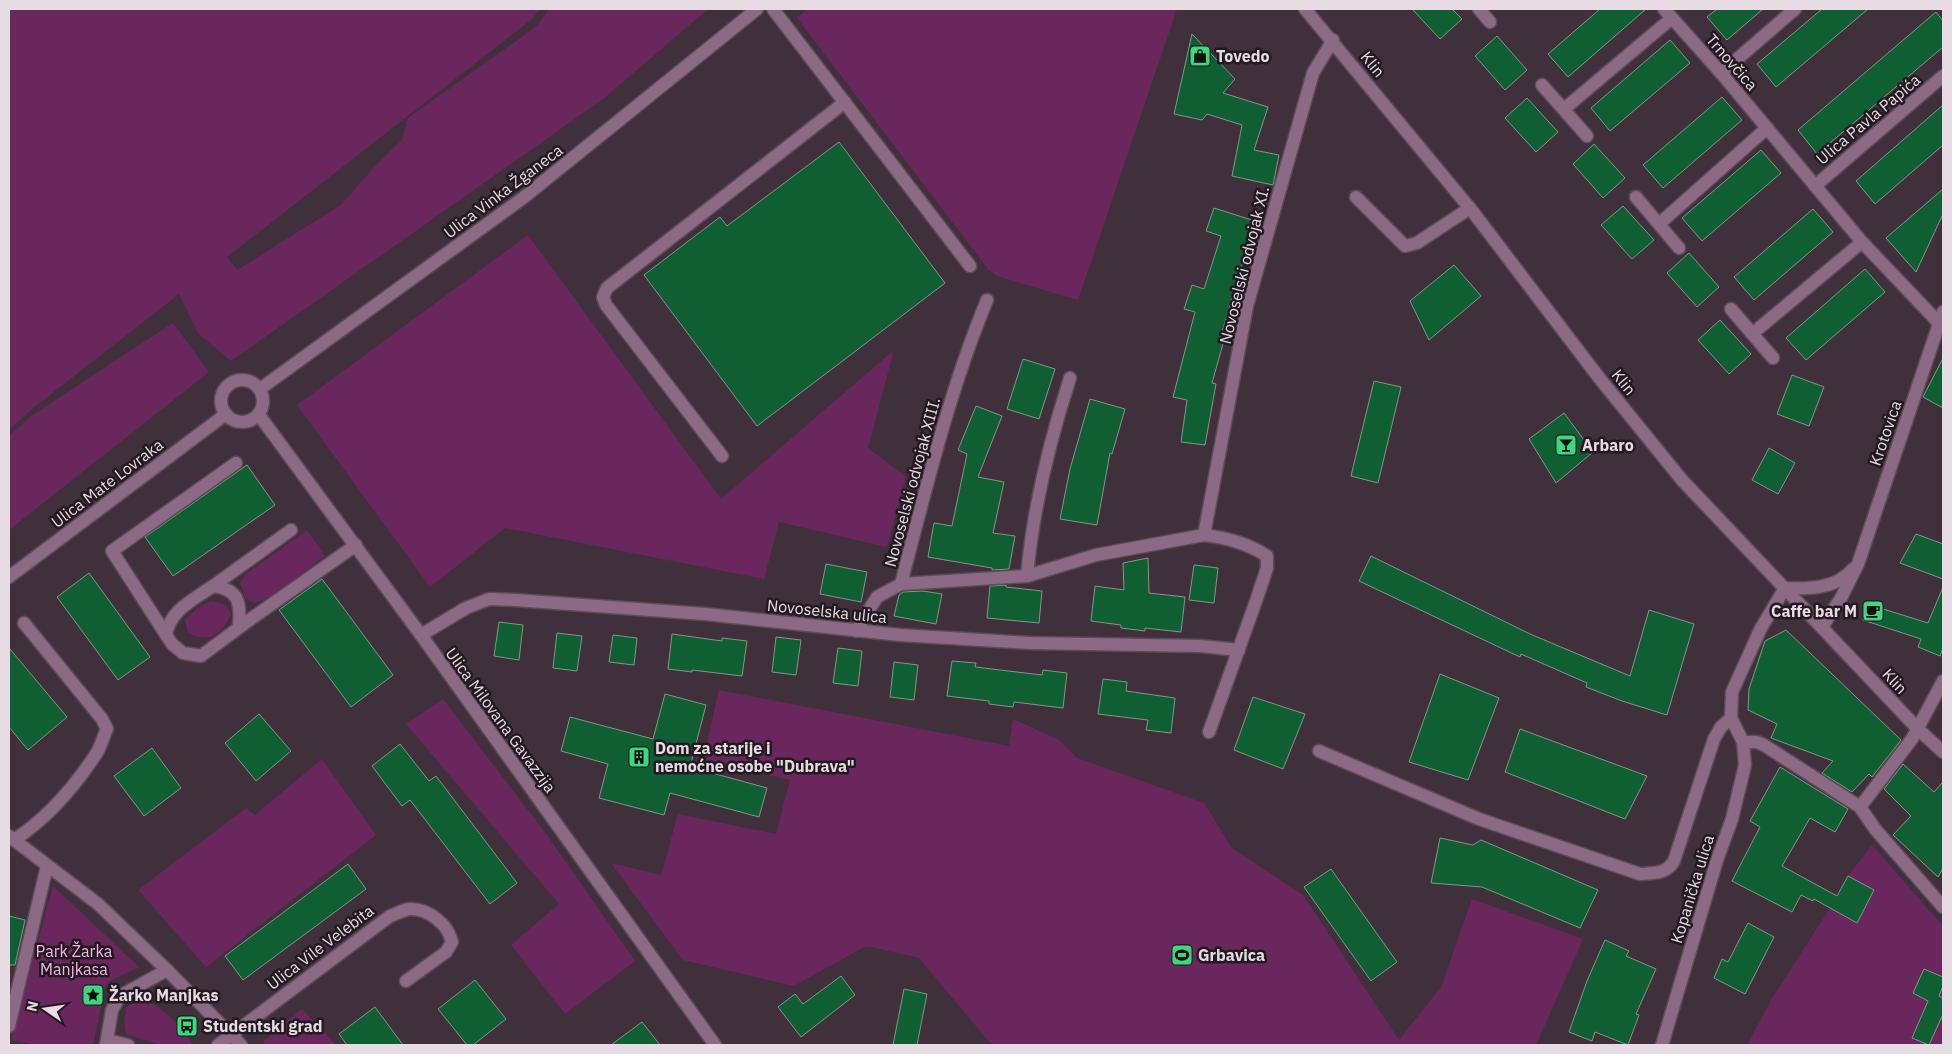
<svg xmlns="http://www.w3.org/2000/svg" width="1952" height="1054" font-family="'IBM Plex Sans',sans-serif">
  <style>
    .green { fill: #69275e }
    .building { fill: #0f5f33; stroke: #839687 }
    .lines { fill: none; stroke-linecap: round; stroke-linejoin: round }
    .minor-casing { stroke: #5b4c57; stroke-width: 15 }
    .minor { stroke: #8c6a85; stroke-width: 12 }
    .labels { text-anchor: middle; stroke-width: 5; stroke-linejoin: round; paint-order: stroke }
    .poi-label { font-size: 16px; font-weight: bold; fill: #e7dce4; stroke: #221a20; text-anchor: start }
    .street-label { font-size: 16px; fill: #e7dce4; stroke: #221a20 }
    .park-label { font-size: 16px; fill: #f6b7e8; stroke: #221a20 }
  </style>
  <rect width="100%" height="100%" fill="#40303c"/>
  <g class="green">
    <path d="M9,9H540L532,19L227,257L237,270L341,205L376,165L402,140L408,118L537,26L549,9H708L603,99L231,361L198,333L179,294L32,409L9,430Z"/>
    <path d="M807,9H1177L1078,300L997,276L988,269L797,18Z"/>
    <path d="M528,235L721,499L894,350L868,448L906,477L887,547L779,522L764,579L505,528L430,587L297,405Z"/>
    <path d="M173,323L209,372L9,530V436L31,416Z"/>
    <path d="M307,530L325,556L269,597L254,603L245,598L240,583L246,574Z"/>
    <path d="M211,601L226,605L231,614C222,634 210,644 188,633L185,619L198,608Z"/>
    <path d="M719,690L1009,746L1013,719L1059,740L1077,758L1204,803L1232,848L1303,895L1399,1040L1441,987L1472,899L1583,939L1536,1045H992L919,958L866,946L794,986L683,960L611,863L661,875L678,814L776,834L790,780L703,760Z"/>
    <path d="M443,699L547,835L635,961L565,1014L511,945L559,904L406,724Z"/>
    <path d="M322,759L376,835L206,967L138,890L246,808L255,815Z"/>
    <path d="M1872,845L1943,926V1045H1747L1771,1000L1830,908L1857,922L1874,891L1848,876Z"/>
    <path d="M53,886L139,967L110,981L105,987L93,1045H38L11,1040Z"/>
    <path d="M143,999C162,1007 182,1026 192,1044L160,1045L126,1034L124,1020L126,1008L135,1001Z"/>
    <path d="M302,1009L336,1045H266L263,1042Z"/>
  </g>
  <g class="building">
    <path d="M1412,9H1452L1462,19L1440,39Z"/>
    <path d="M1600,9H1646L1568,77L1548,54Z"/>
    <path d="M1717,9H1763L1727,40L1707,17Z"/>
    <path d="M1822,9H1868L1776,87L1757,64Z"/>
    <path d="M1936,12L1943,21V47L1817,154L1798,130Z"/>
    <path d="M1192,34L1235,79L1223,93L1268,107L1254,150L1279,155L1273,185L1232,176L1242,125L1207,114L1202,120L1174,114Z"/>
    <path d="M1497,36L1527,70L1505,90L1475,56Z"/>
    <path d="M1670,40L1690,63L1610,131L1591,108Z"/>
    <path d="M1722,97L1742,120L1663,188L1643,165Z"/>
    <path d="M1527,98L1558,132L1536,152L1505,118Z"/>
    <path d="M1943,105V145L1875,204L1856,181Z"/>
    <path d="M839,142L945,283L757,426L644,275L720,217L727,226Z"/>
    <path d="M1594,144L1625,178L1603,198L1573,164Z"/>
    <path d="M1761,150L1781,173L1702,241L1682,218Z"/>
    <path d="M1943,189V214L1916,272L1886,238Z"/>
    <path d="M1623,206L1654,240L1632,259L1601,225Z"/>
    <path d="M1214,208L1255,221L1220,339L1224,340L1212,383L1216,384L1205,445L1181,442L1187,400L1173,397L1195,312L1184,309L1192,285L1204,289L1221,236L1206,231Z"/>
    <path d="M1813,209L1833,232L1754,300L1734,277Z"/>
    <path d="M1689,253L1719,287L1697,307L1667,273Z"/>
    <path d="M1454,265L1481,296L1429,340L1410,301Z"/>
    <path d="M1865,269L1885,292L1806,360L1786,338Z"/>
    <path d="M1720,320L1751,354L1729,374L1698,340Z"/>
    <path d="M1943,358V408L1923,397Z"/>
    <path d="M1023,359L1055,369L1039,419L1007,409Z"/>
    <path d="M1792,375L1824,387L1809,426L1777,414Z"/>
    <path d="M1374,381L1401,387L1378,483L1351,476Z"/>
    <path d="M1090,399L1125,409L1112,454L1110,453L1097,525L1060,519L1070,469Z"/>
    <path d="M976,406L1002,416L978,477L1004,482L993,533L1015,536L1009,569L992,570V568L928,557L934,523L952,526L967,454L958,450Z"/>
    <path d="M1564,413L1593,452L1556,483L1529,439Z"/>
    <path d="M1769,448L1795,463L1778,494L1752,480Z"/>
    <path d="M247,465L275,505L173,576L145,537Z"/>
    <path d="M1916,534L1943,544V579L1900,563Z"/>
    <path d="M1371,556L1530,634L1630,676L1649,610L1694,624L1667,715L1622,701L1586,687L1587,683L1521,654L1520,657L1359,581Z"/>
    <path d="M1148,558L1149,593L1185,597L1181,632L1145,628V631L1121,628V625L1091,621L1095,586L1124,590L1123,563Z"/>
    <path d="M826,564L867,572L861,602L820,594Z"/>
    <path d="M1194,565L1218,568L1214,603L1189,600Z"/>
    <path d="M89,573L150,657L118,680L57,597Z"/>
    <path d="M322,579L393,675L351,707L279,610Z"/>
    <path d="M1006,585V587L1042,591L1039,623L987,618L990,586Z"/>
    <path d="M1943,587V648L1940,656L1918,647L1921,639L1863,620L1867,604L1928,623Z"/>
    <path d="M923,591L942,594L936,624L894,616L899,595L903,592Z"/>
    <path d="M499,622L523,625L519,660L494,656Z"/>
    <path d="M1786,630L1901,740L1872,777L1869,774L1852,792L1822,773L1833,761L1771,738L1777,724L1748,710L1749,689L1765,641Z"/>
    <path d="M557,633L582,636L577,671L553,668Z"/>
    <path d="M672,634L722,641V638L747,641L742,676L692,670V672L668,669Z"/>
    <path d="M613,635L637,638L634,665L609,662Z"/>
    <path d="M776,637L801,640L796,675L772,672Z"/>
    <path d="M9,648L67,717L28,750L9,727Z"/>
    <path d="M838,648L862,651L858,686L833,683Z"/>
    <path d="M952,661L976,663L975,667L1042,675L1043,670L1067,673L1063,708L1014,702L1013,707L989,704V701L947,696Z"/>
    <path d="M894,662L918,665L914,700L890,697Z"/>
    <path d="M1440,674L1499,698L1468,780L1409,762Z"/>
    <path d="M1103,679L1127,682L1126,691L1175,698L1171,733L1146,730L1148,720L1098,714Z"/>
    <path d="M665,694L706,705L690,767L767,788L759,817L670,793L664,815L599,798L608,764L561,751L570,717L653,739Z"/>
    <path d="M1253,697L1305,714L1283,769L1234,750Z"/>
    <path d="M259,714L291,751L256,781L225,743Z"/>
    <path d="M1520,729L1647,776L1625,819L1505,772Z"/>
    <path d="M400,744L429,781L436,776L517,883L490,904L410,800L402,806L372,766Z"/>
    <path d="M152,748L181,788L144,816L114,776Z"/>
    <path d="M1903,764L1934,792L1943,782V868L1938,877L1893,835L1911,816L1884,789Z"/>
    <path d="M1780,767L1848,809L1835,832L1810,818L1782,866L1837,896L1848,876L1874,890L1857,923L1814,899L1813,901L1801,895L1792,912L1732,881L1760,827L1750,821Z"/>
    <path d="M1440,838L1473,845L1481,840L1598,890L1580,928L1482,887L1431,883Z"/>
    <path d="M348,864L366,889L243,980L225,956Z"/>
    <path d="M1331,869L1397,962L1371,981L1304,887Z"/>
    <path d="M9,916L25,920L15,965H9Z"/>
    <path d="M1748,923L1774,937L1745,994L1714,978L1722,959L1728,962Z"/>
    <path d="M1605,940L1629,951L1626,956L1656,969L1636,1014L1639,1015L1628,1045L1595,1032L1592,1041L1569,1032L1587,981Z"/>
    <path d="M1924,969L1943,977V986L1939,996L1943,998V1014L1929,1045L1912,1038L1928,1001L1913,993Z"/>
    <path d="M841,976L855,995L801,1037L778,1007L795,994L803,1004Z"/>
    <path d="M475,980L506,1019L473,1045H467L438,1009Z"/>
    <path d="M904,989L927,994L917,1045H893Z"/>
    <path d="M375,1007L403,1045H347L339,1034Z"/>
    <path d="M642,1022L660,1045H611Z"/>
  </g>
  <g class="lines">
    <g class="minor-casing">
      <g id="minor">
        <path d="M773,9L970,266"/>
        <path d="M1305,9L1473,212L1600,379L1682,480L1918,729L1943,752"/>
        <path d="M1479,9L1490,22"/>
        <path d="M1664,9L1721,73L1862,242L1939,323"/>
        <path d="M1721,73L1795,9"/>
        <path d="M1542,85L1587,136"/>
        <path d="M1564,109L1672,18"/>
        <path d="M1815,186L1943,76"/>
        <path d="M1356,197L1405,246L1417,243L1470,208"/>
        <path d="M1636,197L1679,248"/>
        <path d="M1659,224L1767,128"/>
        <path d="M987,300C949,392 926,488 901,584L1027,576"/>
        <path d="M1731,309L1773,358"/>
        <path d="M1752,334L1862,242"/>
        <path d="M1070,378C1049,443 1033,508 1027,576L1096,555L1204,535C1227,538 1247,543 1267,556V568L1256,601L1209,732"/>
        <circle cx="242" cy="401" r="21"/>
        <path d="M260,389L523,198L757,9"/>
        <path d="M259,415L421,635L715,1045"/>
        <path d="M722,456L606,305L603,297L607,288L845,102"/>
        <path d="M236,463L112,551L172,644L183,653L201,656L248,621L356,545"/>
        <path d="M1204,535L1247,306L1313,73L1333,40"/>
        <path d="M9,577L226,414"/>
        <path d="M213,586L291,530"/>
        <path d="M1785,588C1809,589 1836,589 1853,569"/>
        <path d="M1822,627L1841,598L1858,564L1943,312"/>
        <path d="M856,631L877,597L901,584"/>
        <path d="M166,635C170,610 193,600 213,586C239,589 241,603 239,627"/>
        <path d="M421,635L466,608L489,599L515,600L705,614L900,635L1030,643L1200,646L1239,650"/>
        <path d="M1743,742H1757L1764,745L1860,807L1875,829L1943,907"/>
        <path d="M1319,751L1479,819L1640,874C1655,873 1666,874 1674,861L1714,739L1721,727L1731,718"/>
        <path d="M1860,807L1912,739L1943,681"/>
        <path d="M9,836L98,904L167,970L241,1045"/>
        <path d="M14,840C46,819 75,786 96,754C101,747 103,737 107,729L102,719L24,623"/>
        <path d="M9,1026L47,866"/>
        <path d="M107,1040L128,1045"/>
        <path d="M106,1045L112,1010L120,996L167,970"/>
        <path d="M218,1045L390,916C396,914 403,910 409,909C428,908 448,924 452,942L446,952L406,981"/>
        <path d="M1662,1045L1717,860L1732,819L1745,765L1743,742L1731,718L1732,692L1761,628L1785,588"/>
      </g>
    </g>
    <use href="#minor" class="minor"/>
  </g>
  <defs>
    <g id="shop-square" transform="scale(1.125)"><rect x="-9" y="-9" width="18" height="18" rx="4" fill="#3dd77e" stroke="#221a20"/><path d="M-5-2.5h2.3a2.7 3.5 0 0 1 5.4 0H5L5.5 6h-11ZM-1.5-2.5h3a1.5 2.3 0 0 0-3 0Z" fill="#111"/></g>
    <g id="bar-square" transform="scale(1.125)"><rect x="-9" y="-9" width="18" height="18" rx="4" fill="#3dd77e" stroke="#221a20"/><path d="M-6-5H6L.8 .8V4.5H3.5V6h-7V4.5H-.8V.8Z" fill="#111"/></g>
    <g id="cafe-square" transform="scale(1.125)"><rect x="-9" y="-9" width="18" height="18" rx="4" fill="#3dd77e" stroke="#221a20"/><path d="M-5.5-4.5H6V0H3Q3 3.5 0 3.5H-2.5Q-5.5 3.5-5.5 0ZM3-3.2v2h1.7v-2ZM-6 4.5H4V6H-6Z" fill="#111"/></g>
    <g id="building-square" transform="scale(1.125)"><rect x="-9" y="-9" width="18" height="18" rx="4" fill="#3dd77e" stroke="#221a20"/><path d="M-4-6H4V6H1V3H-1V6H-4ZM-2.5-4.3h1.7v1.8h-1.7ZM.8-4.3h1.7v1.8H.8ZM-2.5-1h1.7V.8h-1.7ZM.8-1h1.7V.8H.8Z" fill="#111"/></g>
    <g id="stadium-square" transform="scale(1.125)"><rect x="-9" y="-9" width="18" height="18" rx="4" fill="#3dd77e" stroke="#221a20"/><path d="M0-5a6.5 5 0 1 0 0 10a6.5 5 0 1 0 0-10ZM-3.5-1.8h7v3.6h-7Z" fill="#111"/></g>
    <g id="sight-square" transform="scale(1.125)"><rect x="-9" y="-9" width="18" height="18" rx="4" fill="#3dd77e" stroke="#221a20"/><path d="M0-6L1.8-2.2L6-1.7L2.9 1.2L3.7 5.4L0 3.3L-3.7 5.4L-2.9 1.2L-6-1.7L-1.8-2.2Z" fill="#111"/></g>
    <g id="bus-square" transform="scale(1.125)"><rect x="-9" y="-9" width="18" height="18" rx="4" fill="#3dd77e" stroke="#221a20"/><path d="M-5-6H5V4H4V6H2V4H-2V6H-4V4H-5ZM-3.5-4V0h7V-4ZM-3.5 1.2v1.5H-2V1.2ZM2 1.2v1.5H3.5V1.2Z" fill="#111"/></g>
  </defs>
  <g fill-rule="evenodd">
    <use href="#shop-square" x="1200" y="56"/>
    <use href="#bar-square" x="1566" y="445"/>
    <use href="#cafe-square" x="1873" y="611"/>
    <use href="#building-square" x="639" y="757"/>
    <use href="#stadium-square" x="1182" y="955"/>
    <use href="#sight-square" x="93" y="995"/>
    <use href="#bus-square" x="187" y="1026"/>
  </g>
  <g class="labels">
    <g class="poi-label">
      <text x="1216" y="62">Tovedo</text>
      <text x="1582" y="451">Arbaro</text>
      <text x="1857" y="617" text-anchor="end">Caffe bar M</text>
      <text x="655" y="754">Dom za starije i<tspan x="655" dy="18">nemoćne osobe "Dubrava"</tspan></text>
      <text x="1198" y="961">Grbavica</text>
      <text x="109" y="1001">Žarko Manjkas</text>
      <text x="203" y="1032">Studentski grad</text>
    </g>
    <g class="street-label">
      <text transform="translate(1732 62) rotate(49)" y="6">Trnovčica</text>
      <text transform="translate(1373 64) rotate(51)" y="6">Klin</text>
      <text transform="translate(1868 119) rotate(-40)" y="6">Ulica Pavla Papića</text>
      <text transform="translate(503 191) rotate(-37)" y="6">Ulica Vinka Žganeca</text>
      <text transform="translate(1244 265) rotate(-76)" y="6">Novoselski odvojak XI.</text>
      <text transform="translate(1624 382) rotate(51)" y="6">Klin</text>
      <text transform="translate(1885 433) rotate(-71)" y="6">Krotovica</text>
      <text transform="translate(912 482) rotate(-75)" y="6">Novoselski odvojak XIII.</text>
      <text transform="translate(107 483) rotate(-37)" y="6">Ulica Mate Lovraka</text>
      <text transform="translate(827 611) rotate(6)" y="6">Novoselska ulica</text>
      <text transform="translate(1895 681) rotate(47)" y="6">Klin</text>
      <text transform="translate(501 720) rotate(54)" y="6">Ulica Milovana Gavazzija</text>
      <text transform="translate(1692 889) rotate(-73)" y="6">Kopanička ulica</text>
      <text transform="translate(320 947) rotate(-37)" y="6">Ulica Vile Velebita</text>
    </g>
    <g class="park-label">
      <text x="74" y="957">Park Žarka<tspan x="74" dy="18">Manjkasa</tspan></text>
    </g>
  </g>
  <rect width="1952" height="1054" fill="none" stroke="#e7dce4" stroke-width="20"/>
  <g transform="translate(45 1009) rotate(283)" stroke="#221a20" stroke-width="4" paint-order="stroke">
  <path d="M0-4L9 19L0 12L-9 19Z" fill="#e7dce4"/>
  <text y="-8" font-size="14" font-weight="bold" text-anchor="middle" fill="#e7dce4">N</text>
  </g>
</svg>
